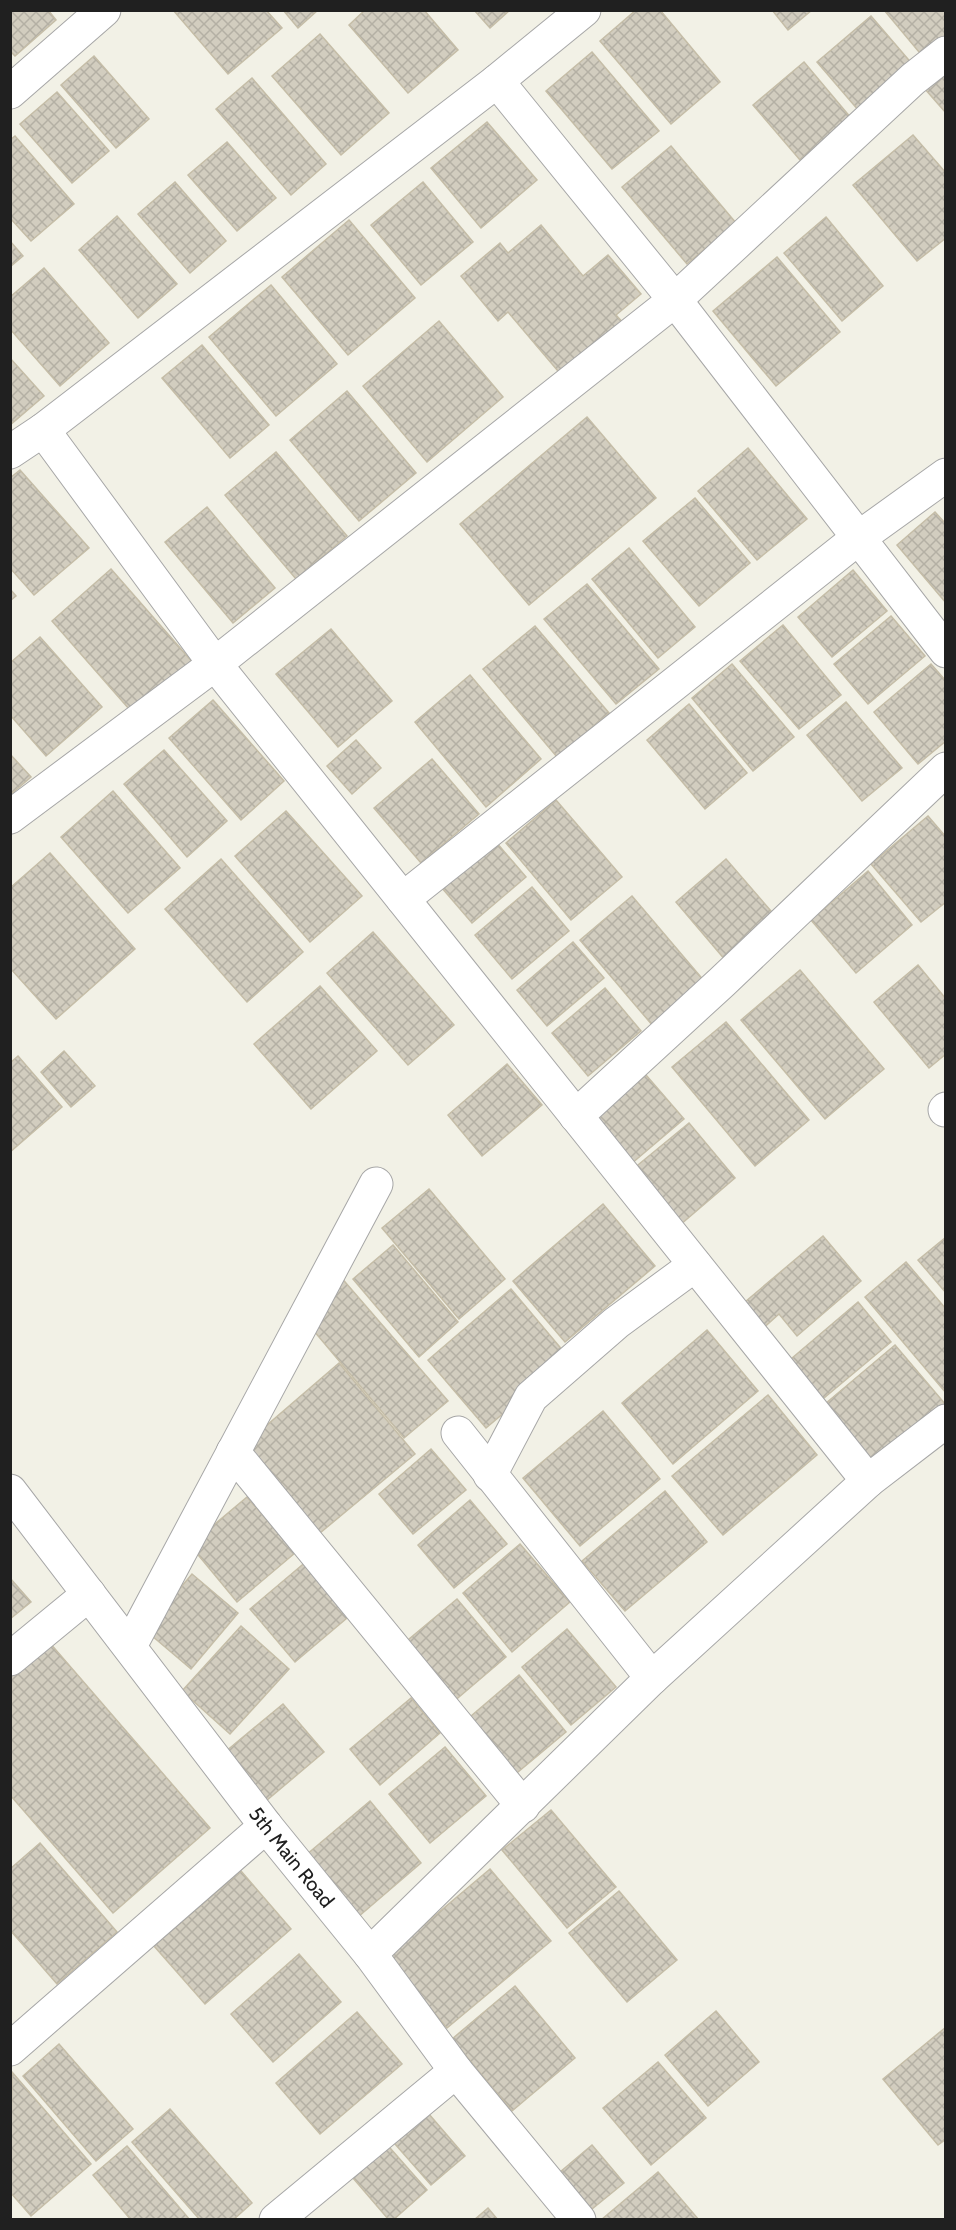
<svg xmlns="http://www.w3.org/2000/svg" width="956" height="2230" font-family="Cabin,sans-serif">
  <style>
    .building { fill: url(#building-cross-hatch); stroke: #c5bda7; stroke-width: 1.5 }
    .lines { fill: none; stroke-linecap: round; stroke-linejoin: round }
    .minor-casing { stroke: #a7a7a7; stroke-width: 35 }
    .minor { stroke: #fff; stroke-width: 33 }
    .labels { text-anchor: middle; stroke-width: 4.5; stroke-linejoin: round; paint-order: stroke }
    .street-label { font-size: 20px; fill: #202020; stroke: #fff }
  </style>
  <defs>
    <pattern id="building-cross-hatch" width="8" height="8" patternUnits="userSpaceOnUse" patternTransform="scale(1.5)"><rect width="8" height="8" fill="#d2cdbf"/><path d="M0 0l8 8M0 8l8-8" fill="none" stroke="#b4b0a4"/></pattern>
  </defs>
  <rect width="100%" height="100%" fill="#f2f1e6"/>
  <g class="building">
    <path d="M10,10H48L56,20L15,56L10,51Z"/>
    <path d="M173,10H266L282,28L228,74Z"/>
    <path d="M283,10H318L298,28Z"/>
    <path d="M365,10H424L458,50L408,93L349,25Z"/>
    <path d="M474,10H510L490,28Z"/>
    <path d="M636,10H660L720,82L671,124L600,41Z"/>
    <path d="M772,10H812L788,30Z"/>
    <path d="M884,10H946V39L924,58Z"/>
    <path d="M871,16L913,65L859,111L817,62Z"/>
    <path d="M320,34L389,113L341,155L272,76Z"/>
    <path d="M592,52L659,131L612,169L546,91Z"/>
    <path d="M94,56L149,119L116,148L61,85Z"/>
    <path d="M804,62L851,118L800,160L753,105Z"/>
    <path d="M946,71V113L925,89Z"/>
    <path d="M252,78L326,164L291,195L216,109Z"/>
    <path d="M57,92L109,151L72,183L20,124Z"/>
    <path d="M487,122L537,180L481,228L431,168Z"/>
    <path d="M913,135L946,173V238L917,261L853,185Z"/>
    <path d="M15,136L74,204L31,241L10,218V140Z"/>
    <path d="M227,142L276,198L237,231L188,175Z"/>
    <path d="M671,146L736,223L687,264L622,187Z"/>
    <path d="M175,182L226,241L190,273L138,214Z"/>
    <path d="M423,182L473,242L421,285L371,225Z"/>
    <path d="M117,216L177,284L138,318L79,250Z"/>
    <path d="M826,217L883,286L842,321L784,253Z"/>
    <path d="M349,220L415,298L348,355L282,277Z"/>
    <path d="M541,225L583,276L608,255L641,294L616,315L625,325L563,377L508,312L498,321L461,276L500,243L508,253Z"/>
    <path d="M10,241L23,256L10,267Z"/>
    <path d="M777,257L840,332L776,386L713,311Z"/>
    <path d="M44,268L109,343L60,386L10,329V297Z"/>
    <path d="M271,285L337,364L276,416L209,337Z"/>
    <path d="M439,321L503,397L427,462L363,386Z"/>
    <path d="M202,345L269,425L230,458L162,378Z"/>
    <path d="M10,358L44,396L10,425Z"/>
    <path d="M347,391L416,473L359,521L290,440Z"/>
    <path d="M587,417L656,498L529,605L460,524Z"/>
    <path d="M748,448L807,519L757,560L698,491Z"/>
    <path d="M276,452L347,536L296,579L225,495Z"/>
    <path d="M20,470L89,548L34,595L10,568V478Z"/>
    <path d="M695,498L750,563L699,606L643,541Z"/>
    <path d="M207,507L275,588L233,623L165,542Z"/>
    <path d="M935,512L946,524V603L897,545Z"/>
    <path d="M629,548L695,627L658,658L592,579Z"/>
    <path d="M111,569L195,665L136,717L52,621Z"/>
    <path d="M853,570L887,611L832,657L798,617Z"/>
    <path d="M587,584L659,669L616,704L544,619Z"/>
    <path d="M10,589L16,596L10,601Z"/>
    <path d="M891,616L925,656L868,704L834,664Z"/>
    <path d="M783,625L841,695L799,729L740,661Z"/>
    <path d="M535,626L609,713L557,757L483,669Z"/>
    <path d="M331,629L392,701L338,747L276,674Z"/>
    <path d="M40,637L102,707L46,756L10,715V663Z"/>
    <path d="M732,664L794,737L753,771L692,698Z"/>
    <path d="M931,664L946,681V741L918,764L874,712Z"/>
    <path d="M470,675L541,759L486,807L415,722Z"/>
    <path d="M213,700L284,781L241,820L169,738Z"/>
    <path d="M846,702L902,768L862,801L807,735Z"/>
    <path d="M689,704L747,773L705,809L647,740Z"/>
    <path d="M356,740L381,768L352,794L327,766Z"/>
    <path d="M164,750L227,821L187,857L124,784Z"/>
    <path d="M10,754L31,777L10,795Z"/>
    <path d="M432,759L479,814L421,863L374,808Z"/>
    <path d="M113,791L180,868L128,913L61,837Z"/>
    <path d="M556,800L622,877L571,920L506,843Z"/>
    <path d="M286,811L362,896L310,942L235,856Z"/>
    <path d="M928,816L946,837V902L921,922L871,864Z"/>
    <path d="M496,842L526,877L472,923L442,888Z"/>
    <path d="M50,853L135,949L56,1019L10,968V888Z"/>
    <path d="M221,859L303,952L247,1002L165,909Z"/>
    <path d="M726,859L777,918L726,961L676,902Z"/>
    <path d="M868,871L912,925L856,973L811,920Z"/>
    <path d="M532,887L569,931L512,979L475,935Z"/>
    <path d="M632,896L705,982L653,1026L580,940Z"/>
    <path d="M373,932L454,1025L408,1065L327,973Z"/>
    <path d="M573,942L604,978L547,1026L517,990Z"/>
    <path d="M918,965L946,999V1054L929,1068L874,1002Z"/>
    <path d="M800,970L884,1069L825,1119L741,1020Z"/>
    <path d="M320,986L377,1051L311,1109L254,1044Z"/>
    <path d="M605,988L641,1031L588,1076L552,1033Z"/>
    <path d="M726,1022L809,1120L755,1166L672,1067Z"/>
    <path d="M64,1051L95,1086L71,1107L41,1072Z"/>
    <path d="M18,1056L62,1107L10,1152V1063Z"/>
    <path d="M507,1064L542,1105L482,1156L448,1115Z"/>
    <path d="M646,1075L684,1119L631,1164L593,1120Z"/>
    <path d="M689,1123L735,1178L680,1225L633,1169Z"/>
    <path d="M429,1189L505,1279L459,1319L382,1228Z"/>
    <path d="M603,1204L655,1266L565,1342L513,1281Z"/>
    <path d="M823,1236L861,1281L797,1336L779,1314L760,1331L739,1307Z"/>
    <path d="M946,1237V1293L918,1260Z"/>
    <path d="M393,1245L458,1322L419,1357L353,1279Z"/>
    <path d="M906,1262L946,1309V1393L865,1297Z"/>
    <path d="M339,1275L448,1401L404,1438L308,1324Z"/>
    <path d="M511,1289L569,1358L486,1428L428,1360Z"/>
    <path d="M858,1302L891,1342L818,1403L785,1364Z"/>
    <path d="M707,1330L758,1391L673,1464L622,1403Z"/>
    <path d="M895,1345L946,1405V1410L872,1472L819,1409Z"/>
    <path d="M339,1363L415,1454L320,1533L245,1444Z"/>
    <path d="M768,1395L817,1455L723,1535L672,1476Z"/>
    <path d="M603,1411L660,1479L580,1546L523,1478Z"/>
    <path d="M431,1449L466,1490L413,1534L379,1494Z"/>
    <path d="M665,1491L707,1542L625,1611L582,1561Z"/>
    <path d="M247,1497L295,1553L237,1602L190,1545Z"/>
    <path d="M470,1500L507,1544L454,1588L418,1545Z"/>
    <path d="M520,1544L570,1602L512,1652L463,1593Z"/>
    <path d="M308,1560L353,1613L295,1662L250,1609Z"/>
    <path d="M192,1574L238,1613L191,1669L145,1630Z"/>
    <path d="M10,1578L31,1602L10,1619Z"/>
    <path d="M457,1599L506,1657L452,1703L403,1644Z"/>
    <path d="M241,1626L289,1669L230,1734L182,1691Z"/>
    <path d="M567,1629L616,1687L571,1725L522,1667Z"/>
    <path d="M49,1642L210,1828L113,1913L10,1795V1675Z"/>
    <path d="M519,1675L566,1732L512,1777L464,1722Z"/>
    <path d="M411,1698L440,1733L380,1785L350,1749Z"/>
    <path d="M283,1704L324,1752L266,1801L225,1752Z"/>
    <path d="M445,1747L486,1796L430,1843L389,1794Z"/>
    <path d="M370,1801L421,1863L358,1917L306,1855Z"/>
    <path d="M551,1810L616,1887L567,1928L502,1850Z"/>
    <path d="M40,1843L117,1932L57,1984L10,1930V1869Z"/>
    <path d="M490,1869L551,1941L447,2028L387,1956Z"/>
    <path d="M241,1871L291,1929L205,2004L154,1946Z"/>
    <path d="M619,1891L677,1960L627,2002L569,1933Z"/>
    <path d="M299,1954L341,2002L273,2062L231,2014Z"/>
    <path d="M515,1986L575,2058L512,2111L452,2039Z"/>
    <path d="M716,2011L759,2062L708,2106L665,2055Z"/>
    <path d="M357,2012L402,2064L320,2134L276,2083Z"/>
    <path d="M946,2027V2139L938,2145L883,2079Z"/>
    <path d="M59,2044L133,2129L96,2161L23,2076Z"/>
    <path d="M658,2062L706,2118L651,2165L603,2108Z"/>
    <path d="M12,2072L91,2164L31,2216L10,2192Z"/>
    <path d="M422,2106L465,2156L431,2185L388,2136Z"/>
    <path d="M170,2109L252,2203L233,2220H200L132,2142Z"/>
    <path d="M383,2140L427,2190L393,2220H389L347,2171Z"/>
    <path d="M592,2145L624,2183L592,2209L560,2172Z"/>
    <path d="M127,2146L190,2220H131L93,2175Z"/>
    <path d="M658,2172L699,2220H601Z"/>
    <path d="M488,2208L498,2220H474Z"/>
  </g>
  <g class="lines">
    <g class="minor-casing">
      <g id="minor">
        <path d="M584,10L497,81L43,430L215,664L868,1481L946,1421"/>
        <path d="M497,81L675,300L946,651"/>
        <path d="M10,92L104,10"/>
        <path d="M10,452L43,430"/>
        <path d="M10,817L215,664L675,300L913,79L946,53"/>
        <path d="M403,899L857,539L946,475"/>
        <path d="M945,1110L946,1109"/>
        <path d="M576,1116L722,982L946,769"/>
        <path d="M458,1433L652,1678"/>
        <path d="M233,1452L523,1806"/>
        <path d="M490,1475L531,1397L616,1323L695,1265"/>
        <path id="s1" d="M10,1491L266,1826L370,1954L456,2071L579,2220"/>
        <path d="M130,1646L376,1184"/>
        <path d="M10,1659L89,1594"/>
        <path d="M370,1954L652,1678L868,1481"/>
        <path d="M10,2049L266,1826"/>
        <path d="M276,2220L456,2071"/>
      </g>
    </g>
    <use href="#minor" class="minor"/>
  </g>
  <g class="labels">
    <g class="street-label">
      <text dy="7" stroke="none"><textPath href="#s1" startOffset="462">5th Main Road</textPath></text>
    </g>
  </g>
  <rect width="956" height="2230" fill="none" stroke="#202020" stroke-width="24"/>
</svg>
